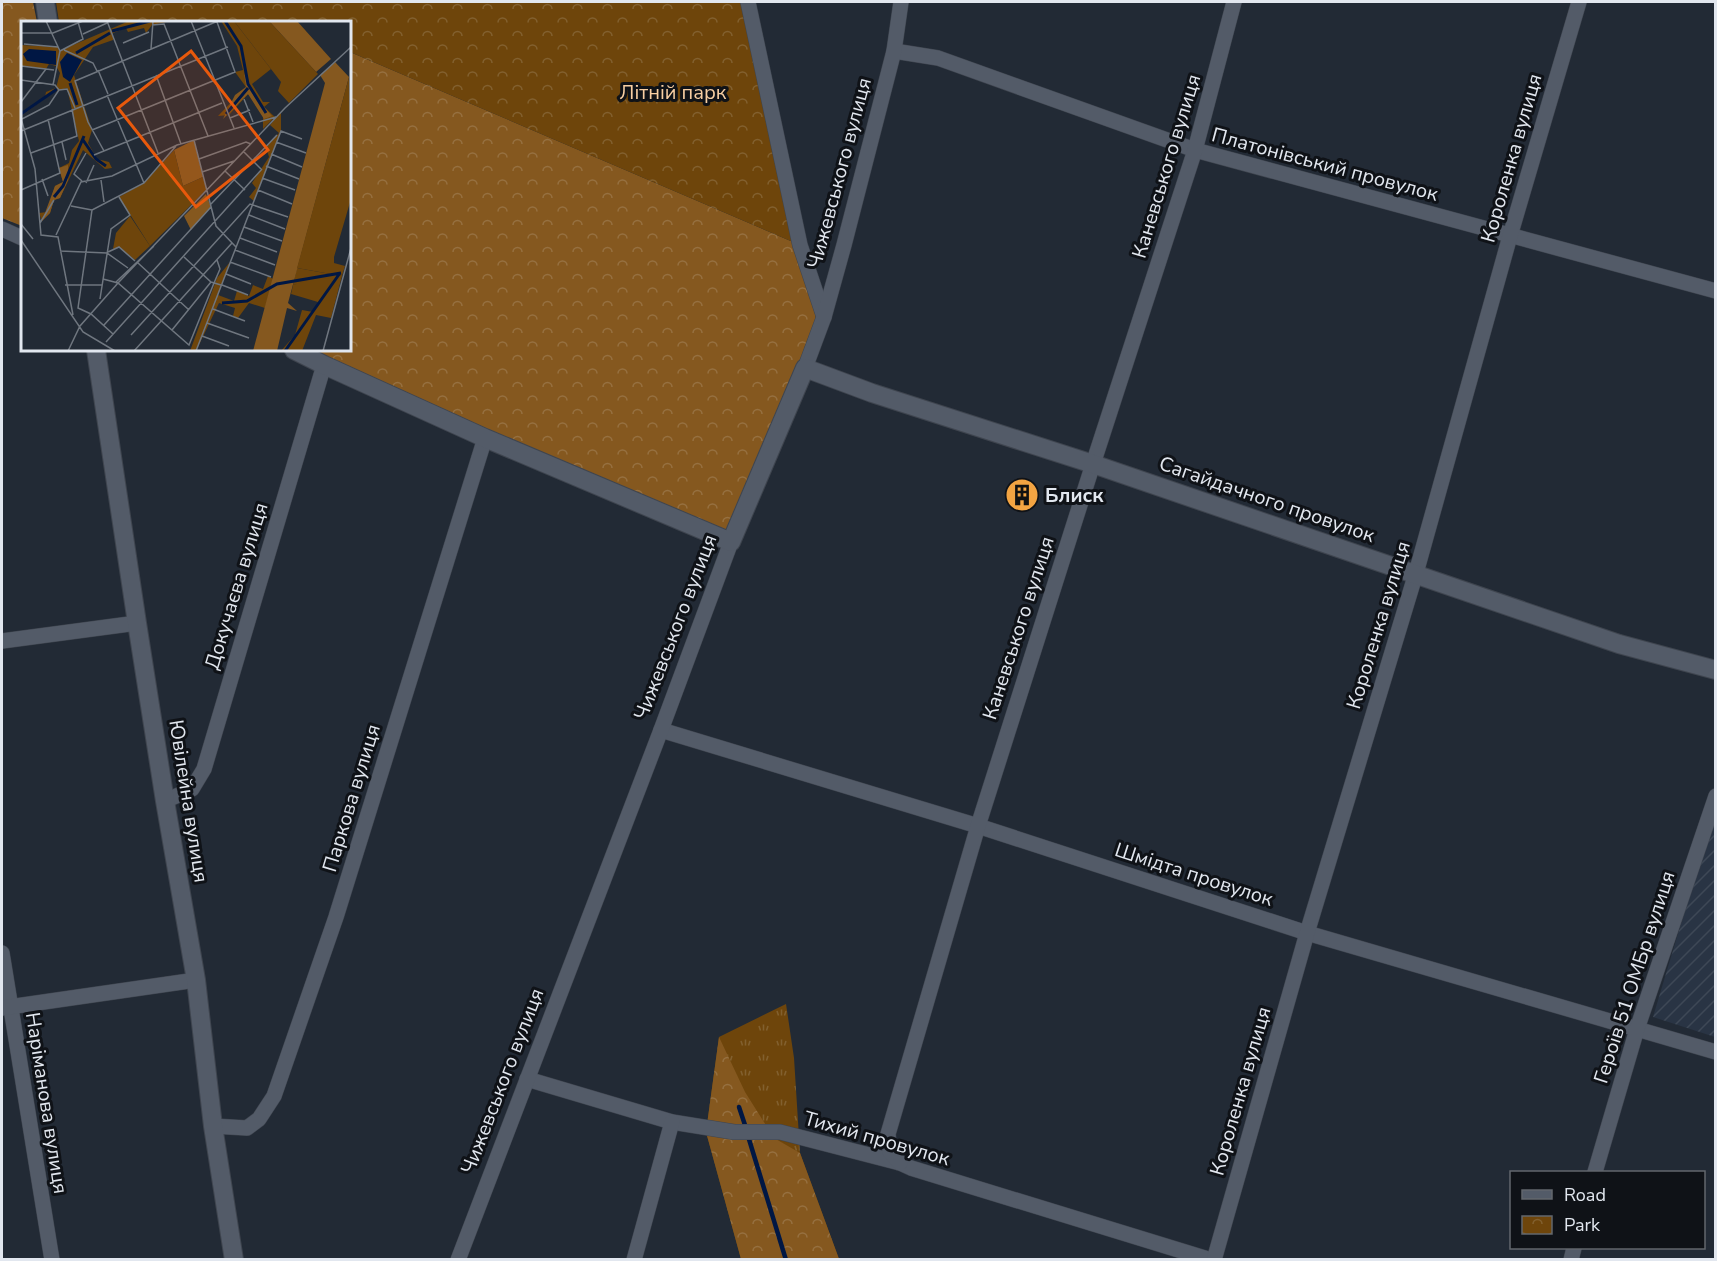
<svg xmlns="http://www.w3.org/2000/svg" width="1717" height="1261" font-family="'Nunito Sans',sans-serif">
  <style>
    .industrial { fill: url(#industrial-furrows) }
    .grass { fill: url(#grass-tufts) }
    .forest { fill: url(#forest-crowns) }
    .park { fill: url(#park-crowns) }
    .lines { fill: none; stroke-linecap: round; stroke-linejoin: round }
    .stream { stroke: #001744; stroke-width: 4.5 }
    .minor-casing { stroke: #3f454f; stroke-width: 16 }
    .tertiary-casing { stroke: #3f454f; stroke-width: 20 }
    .minor { stroke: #535b68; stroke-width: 15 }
    .tertiary { stroke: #535b68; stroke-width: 18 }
    .labels { text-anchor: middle; stroke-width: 6; stroke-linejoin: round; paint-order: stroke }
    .park-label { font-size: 20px; fill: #f8cfa3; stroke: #0f1217 }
    .street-label { font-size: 20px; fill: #e2e7ef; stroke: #0f1217 }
    .poi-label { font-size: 20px; font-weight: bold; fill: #e2e7ef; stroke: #0f1217; text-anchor: start }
    .inset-river { fill: none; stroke: #001744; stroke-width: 3 }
    .inset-road { fill: none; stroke: #6f767f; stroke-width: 1.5 }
    .view { fill: #e8590c; fill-opacity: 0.15; stroke: #e8590c; stroke-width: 3 }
    .inset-edge { fill: none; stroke: #e2e7ef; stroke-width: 3 }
  </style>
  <defs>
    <pattern id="industrial-furrows" width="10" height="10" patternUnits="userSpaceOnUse" patternTransform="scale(1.5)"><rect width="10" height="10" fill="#293444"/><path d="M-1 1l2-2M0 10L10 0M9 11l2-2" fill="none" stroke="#3e4856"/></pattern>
    <pattern id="grass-tufts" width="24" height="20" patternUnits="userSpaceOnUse" patternTransform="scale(1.5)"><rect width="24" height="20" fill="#6e450b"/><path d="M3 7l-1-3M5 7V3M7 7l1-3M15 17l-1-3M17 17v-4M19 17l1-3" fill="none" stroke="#82602f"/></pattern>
    <pattern id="forest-crowns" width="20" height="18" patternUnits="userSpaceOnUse" patternTransform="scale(1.5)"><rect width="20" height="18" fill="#85581f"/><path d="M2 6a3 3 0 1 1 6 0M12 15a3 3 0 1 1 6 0" fill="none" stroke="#967040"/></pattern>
    <pattern id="park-crowns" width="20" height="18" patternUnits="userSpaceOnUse" patternTransform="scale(1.5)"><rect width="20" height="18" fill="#6e450b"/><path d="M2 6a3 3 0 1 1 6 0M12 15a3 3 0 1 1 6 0" fill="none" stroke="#82602f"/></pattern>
  </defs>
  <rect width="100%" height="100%" fill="#222a35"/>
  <path class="industrial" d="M1715,810V1037L1653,1017Z"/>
  <path class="grass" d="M786,1004L794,1058L800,1153L839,1259H741L706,1132L719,1037Z"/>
  <g class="forest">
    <path d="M2,2H33L37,22H22V226L2,218Z"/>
    <path d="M350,52L800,245L824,317L731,542L297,350H350Z"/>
    <path d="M719,1037L745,1092L774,1138L800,1153L839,1259H741L706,1132Z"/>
  </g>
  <path class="park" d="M56,2H748L800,245L350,52V22H59Z"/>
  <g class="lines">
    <g class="stream">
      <path d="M739,1107L746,1128"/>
      <path d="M748,1136L786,1260"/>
    </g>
    <g class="minor-casing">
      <g id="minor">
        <path d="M748,2L800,245L824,317"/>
        <path d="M894,51L938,58L1195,150L1716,291"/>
        <path d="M2,229L22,238"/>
        <path d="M805,368L824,317L844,245L894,51L901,2"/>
        <path d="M2,641L137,623"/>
        <path d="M661,730L978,826L1307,933L1716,1052"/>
        <path d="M165,801L192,789L204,769L324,365"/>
        <path d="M2,953L52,1260"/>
        <path d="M2,1008L196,980"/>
        <path d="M527,1079L672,1122L734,1132H780L900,1163L911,1168L1211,1260"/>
        <path d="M213,1126L247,1128L259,1119L274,1096L336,917L485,438"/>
        <path d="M900,1163L890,1152L888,1134L978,826L1093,464L1195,150L1234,2"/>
        <path d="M1595,1172L1637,1029L1716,796"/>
        <path d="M458,1260L661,730L731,542"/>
        <path d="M634,1260L672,1122"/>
        <path d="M1214,1260L1307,933L1416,573L1510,236L1579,2"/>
        <path d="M1571,1260L1574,1248"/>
      </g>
    </g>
    <g class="tertiary-casing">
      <g id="tertiary">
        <path d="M45,2L48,22"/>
        <path d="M96,350L137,623L165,801L196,980L213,1126L234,1260"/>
        <path d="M294,350L324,365L485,438L731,542L805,368L872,393L1093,464L1619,644L1716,670"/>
      </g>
    </g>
    <use href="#minor" class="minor"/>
    <use href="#tertiary" class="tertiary"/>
  </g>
  <defs>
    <g id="building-disc" transform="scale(1.725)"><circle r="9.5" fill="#f3a442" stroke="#0f1217"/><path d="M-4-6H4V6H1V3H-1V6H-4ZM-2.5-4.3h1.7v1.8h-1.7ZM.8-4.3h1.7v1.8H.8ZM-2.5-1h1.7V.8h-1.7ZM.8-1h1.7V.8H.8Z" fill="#111"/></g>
  </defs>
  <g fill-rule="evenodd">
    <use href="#building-disc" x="1022" y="495"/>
  </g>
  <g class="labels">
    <g class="park-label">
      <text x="673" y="99">Літній парк</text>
    </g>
    <g class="street-label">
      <text transform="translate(1511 158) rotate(-74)" y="7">Короленка вулиця</text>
      <text transform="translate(1325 164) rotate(15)" y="7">Платонівський провулок</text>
      <text transform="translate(1166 166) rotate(-73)" y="7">Каневського вулиця</text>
      <text transform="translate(839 173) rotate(-75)" y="7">Чижевського вулиця</text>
      <text transform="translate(1267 499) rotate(19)" y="7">Сагайдачного провулок</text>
      <text transform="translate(236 586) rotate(-73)" y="7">Докучаєва вулиця</text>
      <text transform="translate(1378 625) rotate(-73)" y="7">Короленка вулиця</text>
      <text transform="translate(675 627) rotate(-69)" y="7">Чижевського вулиця</text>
      <text transform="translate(1018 628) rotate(-72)" y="7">Каневського вулиця</text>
      <text transform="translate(351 798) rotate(-73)" y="7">Паркова вулиця</text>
      <text transform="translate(189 801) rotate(81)" y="7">Ювілейна вулиця</text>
      <text transform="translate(1194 874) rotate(18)" y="7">Шмідта провулок</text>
      <text transform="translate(1634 977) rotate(-72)" y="7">Героїв 51 ОМБр вулиця</text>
      <text transform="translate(502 1081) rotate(-69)" y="7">Чижевського вулиця</text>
      <text transform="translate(1240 1091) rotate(-74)" y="7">Короленка вулиця</text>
      <text transform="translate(47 1103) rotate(81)" y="7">Наріманова вулиця</text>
      <text transform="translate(877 1138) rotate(16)" y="7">Тихий провулок</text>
    </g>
    <g class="poi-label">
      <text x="1045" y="502">Блиск</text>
    </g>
  </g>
  <g transform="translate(21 21)">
    <rect width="330" height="330" fill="#222a35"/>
    <path d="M108,0H150L131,4L125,12L123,7L107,11L105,7L92,12V19L72,26L53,54L71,109L67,122L76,138L88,141L91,147L84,148L62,129L39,177L33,179L29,192L21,200L18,192L26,191L34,165L42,161L38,147L48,142L51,129L58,120L46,67L33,71L0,95L24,76L25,71L35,67L39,52L35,45L28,43L25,48L0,45V24L37,26L38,30ZM200,0H213L250,48L231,63L242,81H249L243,86L254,96L242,108V91L227,73L208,94L197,95L225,66L214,51L222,49L216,25ZM260,91V110L233,180L228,176L235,167L231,162L248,136L245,126L258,112L249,104ZM109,195L129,225L114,239L98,226L92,228L95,212ZM209,241L197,274L213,280L216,270L228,275L232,264L242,268L247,255L252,258L244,287L228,282L217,297L212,295L214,287L198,282L175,330H169L196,257ZM276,247L321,255L310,297L295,294L281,330H260L274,314L281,289L292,291L297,281L284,262L272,264Z" fill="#6e450b"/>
    <path d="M248,0H276L310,38L295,51ZM314,41L328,56L267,282L276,290L266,287L256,330H232L304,62L299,54ZM223,52L233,75L251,95L243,98L227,73L202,98L214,74L225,66ZM173,119L182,156L162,165L153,129ZM47,144V159L39,177L33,179L29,192L21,200L34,165L42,161L38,147ZM185,173L190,186L170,209L163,195Z" fill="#85581f"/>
    <path d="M213,0H248L297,53L268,82L257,70L260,61Z" fill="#6e450b"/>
    <path d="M153,129L162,165L182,156L186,168L129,225L98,176L123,162Z" fill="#6e450b"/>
    <path d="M328,56L330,178L313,236V242L324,245L321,255L276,247ZM296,257L312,258L297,281L270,273L272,264Z" fill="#6e450b"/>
    <path d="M8,28L35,30V44L6,40L2,33ZM46,32L61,39L49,61L42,56L39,41Z" fill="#001744"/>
    <path class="inset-river" d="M204,0L220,25L227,63L245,92M91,10L129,0M55,32L89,12M49,62L56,84M0,93L36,68M205,93L227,67M62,119L75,138L85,145M33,176L42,165L63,115M201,282L226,280L256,263L320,252M264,330L319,252"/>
    <path class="inset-road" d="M25,0L39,30L32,64M86,0L137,132M170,0L213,107M131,4L143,3L187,115M0,12H32L62,0M62,13L86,2M102,22L128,11M3,23L37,26M130,28L132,0M43,29L72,42L76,50M39,30L62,18L57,1M0,45L33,49M77,49L87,73M135,54L160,123M0,59L34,64L38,69L28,84L1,98M38,69L46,68L54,87M86,74L123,162M223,78L232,101M0,81L25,48M0,97L14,148L20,214L37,216L52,294M209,97L229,89M71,109L214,51L196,1M0,110L207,26M173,119L195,205L215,226M41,121L45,139M255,121L285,132M83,130L67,101L54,60L197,0M222,130L241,149M10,132L56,115L51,88M250,133L281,146M73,134L201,82M178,138L225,121L230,123M245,145L278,158M204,150L224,169M181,151L213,140M241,157L274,169M21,158L27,175M80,159L83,181M61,160L53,153L65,132M65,162L73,144M0,169L39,152L27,98M237,169L271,183M190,183L256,114M50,185L71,189M228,194L264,208M19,202L33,179M0,203L12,218M223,206L261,220M35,214L60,161L91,155L156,124L255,96M219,217L256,231M0,219L62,311L94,330M214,229L254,244M39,230L86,232L107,247M87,231L98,226L114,240M163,236L190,261L200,264M209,241L250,256M117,242L168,289M205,253L230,263M82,258L97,262L168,324L193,262M95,261L133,225M193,262L199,248L196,239M44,264H81M201,264L227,274M79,278L90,208L109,194L98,176M192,288L224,300M186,302L228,317M83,304L190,186M151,309L190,261M92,313L70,293L57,287L71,189L123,162L155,125M110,314L229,183L267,196M181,315L208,325M85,321L241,148M47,330L59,305L97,262L264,87L330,26M113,330L211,222M175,330L260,110L281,118M302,330L330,227"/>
    <path class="view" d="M170,30L247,129L175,186L97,87Z"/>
    <rect width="330" height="330" class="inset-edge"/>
  </g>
  <rect width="1717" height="1261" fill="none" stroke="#e2e7ef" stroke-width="6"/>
  <rect x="1510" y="1171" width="195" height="78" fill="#0f1217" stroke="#63676d" stroke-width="1.5"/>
  <rect x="1522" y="1190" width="30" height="9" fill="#535b68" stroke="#63676d" stroke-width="1.5"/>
  <text x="1564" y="1201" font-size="18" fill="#e2e7ef">Road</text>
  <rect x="1522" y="1216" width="30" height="18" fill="url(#park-crowns)" stroke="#63676d" stroke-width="1.5"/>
  <text x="1564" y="1231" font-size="18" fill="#e2e7ef">Park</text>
</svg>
